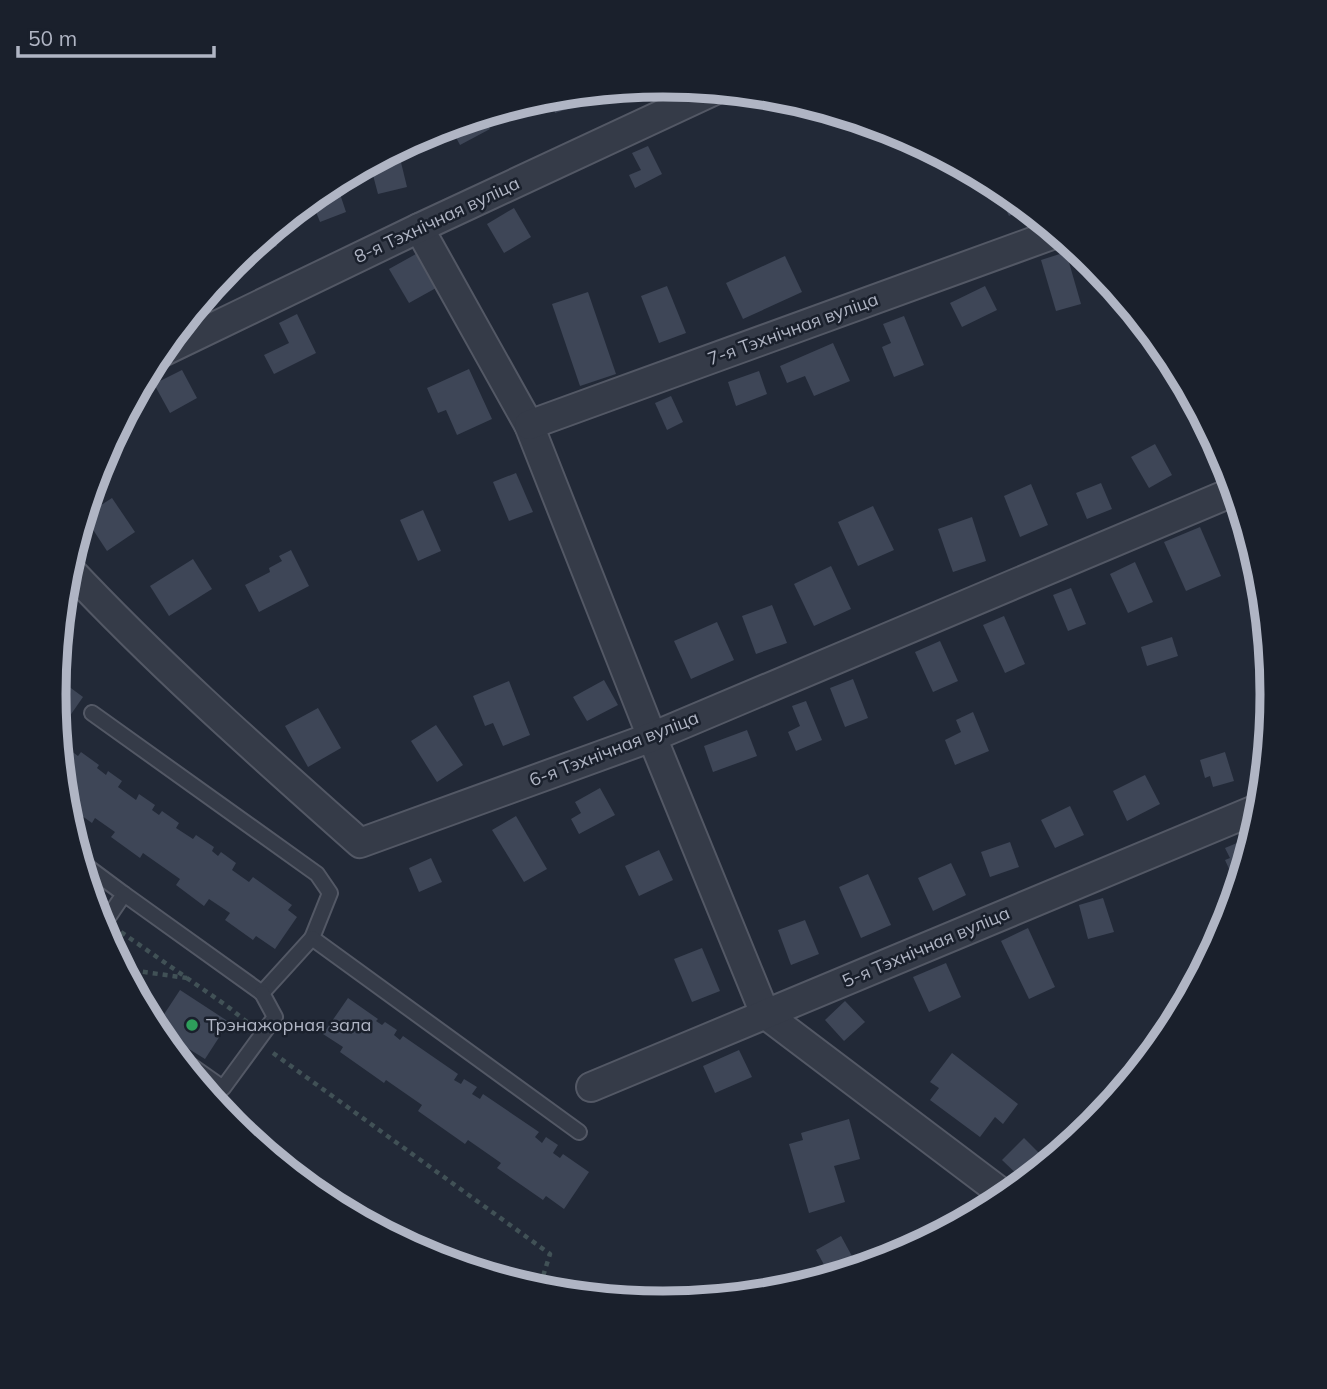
<svg xmlns="http://www.w3.org/2000/svg" width="1327" height="1389" font-family="Mulish,sans-serif">
  <style>
    .building { fill: #3e4657 }
    .lines { fill: none; stroke-linecap: round; stroke-linejoin: round }
    .service-casing { stroke: #535865; stroke-width: 18 }
    .minor-casing { stroke: #535865; stroke-width: 32 }
    .path { stroke: #415156; stroke-width: 4.5; stroke-dasharray: 5 5; stroke-linecap: butt }
    .service { stroke: #353b48; stroke-width: 14 }
    .minor { stroke: #353b48; stroke-width: 28 }
    .leisure-dot { fill: #2e9e5b; stroke: #1a202c; stroke-width: 2.5 }
    .labels { text-anchor: middle; stroke-width: 5; stroke-linejoin: round; paint-order: stroke }
    .street-label { font-size: 18px; fill: #b0b5c4; stroke: #1a202c }
    .poi-label { font-size: 18px; fill: #b0b5c4; stroke: #1a202c; text-anchor: start }
    .rim { fill: none; stroke: #b0b5c4; stroke-width: 9 }
  </style>
  <rect width="100%" height="100%" fill="#222937"/>
  <g class="building">
    <path d="M581,93L584,104L555,113L550,96Z"/>
    <path d="M483,116L490,129L460,145L450,126Z"/>
    <path d="M648,146L662,174L635,188L629,175L641,170L632,153Z"/>
    <path d="M398,150L407,187L378,194L370,164L393,152Z"/>
    <path d="M336,182L346,212L320,222L311,199L325,188Z"/>
    <path d="M993,183L1002,188L1026,208L1009,216Z"/>
    <path d="M514,208L531,237L504,253L487,224Z"/>
    <path d="M271,232L277,246L247,259L245,254Z"/>
    <path d="M1066,252L1081,304L1056,311L1041,260Z"/>
    <path d="M416,254L436,288L409,303L389,269Z"/>
    <path d="M785,256L802,292L743,319L726,283Z"/>
    <path d="M667,286L686,333L659,343L641,296Z"/>
    <path d="M985,286L997,310L962,327L950,303Z"/>
    <path d="M588,292L616,374L580,386L552,304Z"/>
    <path d="M297,314L316,353L274,374L264,355L289,343L279,323Z"/>
    <path d="M904,316L924,365L894,377L882,347L891,343L883,324Z"/>
    <path d="M833,343L850,381L814,396L805,376L787,383L780,366Z"/>
    <path d="M469,369L492,419L457,435L446,410L438,413L427,388Z"/>
    <path d="M182,370L197,398L170,413L154,384Z"/>
    <path d="M759,371L767,394L736,406L728,382Z"/>
    <path d="M671,396L683,422L667,430L655,403Z"/>
    <path d="M1155,444L1172,475L1149,488L1131,457Z"/>
    <path d="M516,473L533,512L509,521L493,482Z"/>
    <path d="M1101,483L1112,509L1087,519L1076,493Z"/>
    <path d="M1031,484L1048,525L1020,537L1004,496Z"/>
    <path d="M112,498L135,532L107,551L84,516Z"/>
    <path d="M873,506L894,550L858,566L838,522Z"/>
    <path d="M423,510L441,551L418,561L400,520Z"/>
    <path d="M972,517L986,561L953,572L938,529Z"/>
    <path d="M1200,527L1221,576L1186,591L1164,542Z"/>
    <path d="M291,550L309,586L259,612L245,585L270,572L269,568L282,561L279,556Z"/>
    <path d="M193,559L212,589L169,616L150,586Z"/>
    <path d="M1135,562L1153,602L1128,613L1110,574Z"/>
    <path d="M831,566L851,609L814,626L794,584Z"/>
    <path d="M1071,588L1086,624L1068,631L1053,595Z"/>
    <path d="M772,605L787,643L756,654L742,616Z"/>
    <path d="M1004,616L1025,664L1005,673L983,625Z"/>
    <path d="M717,622L734,660L691,679L674,641Z"/>
    <path d="M1172,637L1178,656L1147,666L1141,647Z"/>
    <path d="M940,641L958,681L933,692L915,652Z"/>
    <path d="M56,677L83,697L58,733L54,694Z"/>
    <path d="M853,679L868,718L845,727L830,688Z"/>
    <path d="M604,680L618,705L587,721L573,697Z"/>
    <path d="M509,681L530,735L503,746L493,723L485,726L473,696Z"/>
    <path d="M806,701L822,740L796,751L788,732L800,726L792,706Z"/>
    <path d="M318,708L341,748L308,767L285,726Z"/>
    <path d="M973,712L989,751L955,765L945,740L961,732L956,720Z"/>
    <path d="M436,725L463,765L437,782L411,741Z"/>
    <path d="M747,730L757,756L713,772L704,746Z"/>
    <path d="M1269,734L1267,756L1258,741Z"/>
    <path d="M59,742L78,756L81,752L99,765L97,768L106,775L108,771L122,781L118,787L136,800L139,794L155,805L152,810L159,815L162,811L179,823L176,828L193,839L196,835L214,847L212,851L218,856L221,852L236,863L232,870L249,882L253,877L292,905L288,910L297,917L275,949L256,936L253,940L225,920L230,913L209,899L204,906L176,885L180,879L143,853L140,858L111,837L115,832L95,818L92,823L65,804L68,798L64,795Z"/>
    <path d="M1225,752L1234,781L1213,787L1210,776L1205,778L1200,760Z"/>
    <path d="M1145,775L1160,804L1127,821L1113,791Z"/>
    <path d="M600,788L615,815L579,834L571,819L581,813L575,802Z"/>
    <path d="M1070,806L1084,835L1055,848L1041,820Z"/>
    <path d="M516,816L547,869L524,882L492,830Z"/>
    <path d="M1244,840L1250,851L1240,882L1236,884L1225,860L1230,858L1225,848Z"/>
    <path d="M1010,842L1019,867L990,877L981,852Z"/>
    <path d="M659,850L673,880L639,896L625,866Z"/>
    <path d="M431,858L442,882L419,892L409,868Z"/>
    <path d="M951,863L966,895L933,911L918,878Z"/>
    <path d="M868,874L891,925L861,938L839,887Z"/>
    <path d="M1103,898L1114,932L1088,939L1079,905Z"/>
    <path d="M805,920L819,954L791,965L778,930Z"/>
    <path d="M1028,928L1055,987L1029,999L1001,941Z"/>
    <path d="M702,948L720,991L692,1002L674,959Z"/>
    <path d="M946,963L961,997L929,1012L913,977Z"/>
    <path d="M180,990L229,1022L205,1059L155,1028Z"/>
    <path d="M348,998L378,1019L376,1021L382,1025L385,1022L397,1030L394,1035L400,1040L403,1036L458,1074L454,1080L461,1084L464,1079L477,1087L472,1094L480,1099L483,1094L539,1132L535,1137L542,1143L546,1137L558,1145L553,1153L560,1158L563,1154L589,1172L564,1209L546,1196L543,1200L497,1168L501,1163L468,1140L465,1144L418,1111L422,1105L386,1080L384,1083L340,1052L343,1047L323,1034Z"/>
    <path d="M845,1001L865,1022L844,1041L825,1020Z"/>
    <path d="M1177,1006L1181,1013L1172,1030L1164,1012Z"/>
    <path d="M158,1034L174,1044L170,1049Z"/>
    <path d="M739,1050L752,1077L715,1093L703,1066Z"/>
    <path d="M952,1053L1018,1104L1003,1124L995,1117L980,1137L930,1100L939,1088L930,1082Z"/>
    <path d="M1112,1104L1094,1126L1091,1128L1085,1115Z"/>
    <path d="M849,1119L860,1159L834,1166L845,1202L809,1213L789,1144L803,1140L801,1133Z"/>
    <path d="M1024,1138L1049,1163L1025,1182L1002,1160Z"/>
    <path d="M841,1236L853,1258L828,1272L816,1250Z"/>
  </g>
  <g class="lines">
    <g class="service-casing">
      <g id="service">
        <path d="M92,713L317,874L330,893L312,938"/>
        <path d="M81,862L124,894L101,928"/>
        <path d="M124,894L262,993L312,938L579,1132"/>
        <path d="M184,1066L186,1062L223,1088L275,1017L262,993"/>
      </g>
    </g>
    <g class="minor-casing">
      <g id="minor">
        <path d="M419,228L529,425L652,737L765,1014L1007,1197"/>
        <path d="M160,353L419,228L715,90"/>
        <path d="M529,425L1057,233"/>
        <path d="M68,568C160,666 260,754 360,843L652,737L1235,491"/>
        <path d="M591,1087L1262,807"/>
      </g>
    </g>
    <g class="path">
      <path d="M121,932L227,1006L247,1022"/>
      <path d="M123,969L187,978"/>
      <path d="M273,1053L550,1254L539,1289L540,1291"/>
    </g>
    <use href="#service" class="service"/>
    <use href="#minor" class="minor"/>
  </g>
  <circle class="leisure-dot" cx="192" cy="1025" r="7"/>
  <g class="labels">
    <g class="street-label">
      <text transform="translate(437 220) rotate(-25)" y="6">8-я Тэхнічная вуліца</text>
      <text transform="translate(793 329) rotate(-20)" y="6">7-я Тэхнічная вуліца</text>
      <text transform="translate(614 749) rotate(-21)" y="6">6-я Тэхнічная вуліца</text>
      <text transform="translate(926 947) rotate(-23)" y="6">5-я Тэхнічная вуліца</text>
    </g>
    <g class="poi-label">
      <text x="206" y="1031">Трэнажорная зала</text>
    </g>
  </g>
  <path d="M0 0H1327V1389H0ZM66 694a597 597 0 1 1 1194 0a597 597 0 1 1-1194 0Z" fill="#1a202c" fill-rule="evenodd"/>
  <path class="rim" d="M66 694a597 597 0 1 1 1194 0a597 597 0 1 1-1194 0Z"/>
  <path d="M18 46v10h196v-10" fill="none" stroke="#b0b5c4" stroke-width="3.5"/>
  <text x="28" y="46" font-size="21" fill="#b0b5c4" stroke="#1a202c" stroke-width="5" paint-order="stroke">50 m</text>
</svg>
